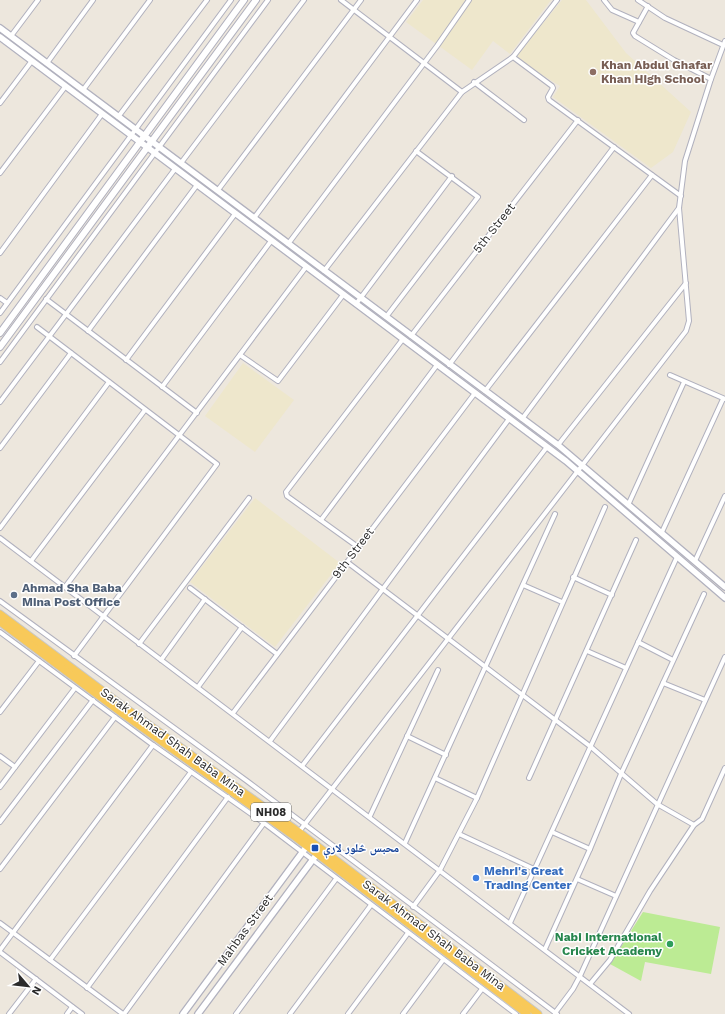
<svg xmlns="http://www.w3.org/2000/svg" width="725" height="1014" font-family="'Work Sans','Noto Naskh Arabic',sans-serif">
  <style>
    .education { fill: #eee7cc }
    .pitch { fill: #bceb94 }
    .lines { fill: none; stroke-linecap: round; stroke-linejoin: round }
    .minor-casing { stroke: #b1b1be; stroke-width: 6 }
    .tertiary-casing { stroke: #b1b1be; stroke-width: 8 }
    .secondary-casing { stroke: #b1b1be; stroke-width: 8 }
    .trunk-casing { stroke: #c8c8c8; stroke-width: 9 }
    .minor { stroke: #fff; stroke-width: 4 }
    .tertiary { stroke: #fff; stroke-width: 5.5 }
    .secondary { stroke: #fff; stroke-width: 6 }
    .trunk { stroke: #f8c959; stroke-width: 7 }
    .education-dot { fill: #8d6e63; stroke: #fff; stroke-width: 1.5 }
    .service-dot { fill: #5c6f8a; stroke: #fff; stroke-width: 1.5 }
    .transit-dot { fill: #1a4fb4; stroke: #fff; stroke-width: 1.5 }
    .shop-dot { fill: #3f7fe0; stroke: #fff; stroke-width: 1.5 }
    .leisure-dot { fill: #2e9e5b; stroke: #fff; stroke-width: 1.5 }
    .labels { text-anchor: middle; stroke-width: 3; stroke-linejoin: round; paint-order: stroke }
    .shield { fill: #fff; stroke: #6b6b6b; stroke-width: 1 }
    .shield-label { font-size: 11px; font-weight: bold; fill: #2b2b2b }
    .education-label { font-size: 12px; font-weight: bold; fill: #785e54; stroke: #fff; text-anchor: start }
    .street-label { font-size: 12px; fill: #2b2b2b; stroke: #fff }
    .service-label { font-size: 12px; font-weight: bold; fill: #4e5e75; stroke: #fff; text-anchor: start }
    .transit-label { font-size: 12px; font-weight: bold; fill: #164399; stroke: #fff; text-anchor: start }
    .shop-label { font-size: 12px; font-weight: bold; fill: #366cbe; stroke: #fff; text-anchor: start }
    .leisure-label { font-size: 12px; font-weight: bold; fill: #27864d; stroke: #fff; text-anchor: end }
  </style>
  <rect width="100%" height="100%" fill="#ede7dd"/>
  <g class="education">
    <path d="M423,0H551L510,54L493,41L472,70L406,22Z"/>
    <path d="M562,0H586L626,53L691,112L673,152L651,168L553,97L560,86L515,58Z"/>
    <path d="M243,363L294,400L255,452L205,416Z"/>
    <path d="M255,498L340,563L275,647L190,582Z"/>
  </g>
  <path class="pitch" d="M643,912L720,927L711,974L645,962L641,981L610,964Z"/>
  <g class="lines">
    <g class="minor-casing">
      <g id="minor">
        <path d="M341,0L462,92"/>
        <path d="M604,0L612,10L639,22"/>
        <path d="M638,0L665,18L723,45"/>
        <path d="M648,6L633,33L635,36L674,60L711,79"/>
        <path d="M11,36L38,0"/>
        <path d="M513,57L557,0"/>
        <path d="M47,63L93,0"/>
        <path d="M474,82L524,120"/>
        <path d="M83,90L150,0"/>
        <path d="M0,103L31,62"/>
        <path d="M118,117L207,0"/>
        <path d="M181,163L304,0"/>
        <path d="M0,173L65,87"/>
        <path d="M218,190L361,0"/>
        <path d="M254,218L417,0"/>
        <path d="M288,244L437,46L469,0"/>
        <path d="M0,253L102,114"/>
        <path d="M324,271L462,92L513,57L552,86L553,88L548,97L549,100L681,196"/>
        <path d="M0,298L7,303"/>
        <path d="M46,299L197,413"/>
        <path d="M356,304L452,176"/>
        <path d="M0,313L231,0"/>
        <path d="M386,317L478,197L416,151"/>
        <path d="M37,327L217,464L74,656"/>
        <path d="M88,331L197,185"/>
        <path d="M411,336L578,120"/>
        <path d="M240,355L278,381L343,295"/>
        <path d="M126,360L235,214"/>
        <path d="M0,362L268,0"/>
        <path d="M449,365L614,147"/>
        <path d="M670,375L725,399"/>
        <path d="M162,387L271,241"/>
        <path d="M485,391L652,175"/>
        <path d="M0,402L175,169"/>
        <path d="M522,419L679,208"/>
        <path d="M558,445L686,283"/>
        <path d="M0,448L71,353"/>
        <path d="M629,503L684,382"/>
        <path d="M321,520L437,365"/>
        <path d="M0,528L109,382"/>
        <path d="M662,532L723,399"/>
        <path d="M0,538L629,1014"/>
        <path d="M358,547L287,496L286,492L403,339"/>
        <path d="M31,561L145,410"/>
        <path d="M695,561L725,496"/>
        <path d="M347,562L591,747L657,804L694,825"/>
        <path d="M573,577L612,595"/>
        <path d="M523,585L562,602"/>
        <path d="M65,587L306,267"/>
        <path d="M190,588L277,654"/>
        <path d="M0,601L247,781L557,1014"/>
        <path d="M0,632L153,745L264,823L516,1014"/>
        <path d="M638,642L673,660"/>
        <path d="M139,644L249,498"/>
        <path d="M587,651L626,668"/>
        <path d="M161,660L205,599"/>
        <path d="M663,683L705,700"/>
        <path d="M198,687L242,627"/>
        <path d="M0,712L39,661"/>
        <path d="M233,713L475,393"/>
        <path d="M407,736L446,755"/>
        <path d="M270,741L509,419"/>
        <path d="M0,756L15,767"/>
        <path d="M302,766L547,447"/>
        <path d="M435,778L477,798"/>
        <path d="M529,778L636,540"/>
        <path d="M0,787L75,688"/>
        <path d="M370,816L438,670"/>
        <path d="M0,822L93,700"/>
        <path d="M552,832L590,849"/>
        <path d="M298,833L686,331L689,321L679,208L685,161L711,79L725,41"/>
        <path d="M459,834L534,869"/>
        <path d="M405,843L555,514"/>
        <path d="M0,869L115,717"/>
        <path d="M577,879L616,896"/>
        <path d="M413,907L440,870L477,798L605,507"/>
        <path d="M0,923L123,1014"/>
        <path d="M510,923L677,557"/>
        <path d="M545,949L590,849L621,774L704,594"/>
        <path d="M0,950L153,745"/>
        <path d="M0,952L82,1014"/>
        <path d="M50,960L191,772"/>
        <path d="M590,984L610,960L650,891L694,825L702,819L725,768"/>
        <path d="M87,988L228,797"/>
        <path d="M555,1013L573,989L580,976L725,657"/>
        <path d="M9,1014L36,979"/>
        <path d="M67,1014L72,1007"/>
        <path d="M124,1014L264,823"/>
        <path d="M236,1014L336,879"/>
        <path d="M290,1014L371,905"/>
        <path d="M348,1014L408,933"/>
        <path d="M403,1014L443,960"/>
        <path d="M463,1014L482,989"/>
      </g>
    </g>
    <g class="tertiary-casing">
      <g id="tertiary">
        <path d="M0,28L558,445L725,587"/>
        <path d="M0,37L566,461L725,598"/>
        <path d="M183,1014L307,846"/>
        <path d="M198,1014L317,854"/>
      </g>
    </g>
    <g class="secondary-casing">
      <g id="secondary">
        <path d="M0,333L244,0"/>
        <path d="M0,347L256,0"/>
      </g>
    </g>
    <g class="trunk-casing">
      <g id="trunk">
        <path d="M0,614L127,709L299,832L538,1014"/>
        <path d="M0,622L123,714L295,837L527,1014"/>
      </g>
    </g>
    <use href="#minor" class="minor"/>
    <use href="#tertiary" class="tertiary"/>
    <use href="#secondary" class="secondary"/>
    <use href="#trunk" class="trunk"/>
  </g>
  <circle class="education-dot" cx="593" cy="72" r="4"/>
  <circle class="service-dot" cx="14" cy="595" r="4"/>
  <rect class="transit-dot" x="311" y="844" width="8" height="8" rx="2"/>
  <circle class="shop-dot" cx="476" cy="878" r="4"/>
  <circle class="leisure-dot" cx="670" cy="944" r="4"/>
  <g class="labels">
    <rect class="shield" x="251" y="803" width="40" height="18" rx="3"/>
    <g class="shield-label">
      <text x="271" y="816">NH08</text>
    </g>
    <g class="education-label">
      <text x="601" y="69">Khan Abdul Ghafar<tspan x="601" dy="14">Khan High School</tspan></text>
    </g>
    <g class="street-label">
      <text transform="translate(494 228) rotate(-52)" y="4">5th Street</text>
      <text transform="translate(353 553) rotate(-53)" y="4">9th Street</text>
      <text transform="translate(173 742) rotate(36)" y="4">Sarak Ahmad Shah Baba Mina</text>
      <text transform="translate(245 930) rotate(-54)" y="4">Mahbas Street</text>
      <text transform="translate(434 935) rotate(37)" y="4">Sarak Ahmad Shah Baba Mina</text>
    </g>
    <g class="service-label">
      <text x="22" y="592">Ahmad Sha Baba<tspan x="22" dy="14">Mina Post Office</tspan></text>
    </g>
    <g class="transit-label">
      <text x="323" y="852">محبس څلور لارې</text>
    </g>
    <g class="shop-label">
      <text x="484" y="875">Mehri's Great<tspan x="484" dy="14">Trading Center</tspan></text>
    </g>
    <g class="leisure-label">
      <text x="662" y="941">Nabi International<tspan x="662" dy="14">Cricket Academy</tspan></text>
    </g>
  </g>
  <g transform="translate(28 986) rotate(118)" stroke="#ffffff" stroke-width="3" paint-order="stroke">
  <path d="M0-3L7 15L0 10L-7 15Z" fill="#2b2b2b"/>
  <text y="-6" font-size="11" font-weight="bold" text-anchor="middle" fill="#2b2b2b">N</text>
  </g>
</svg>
